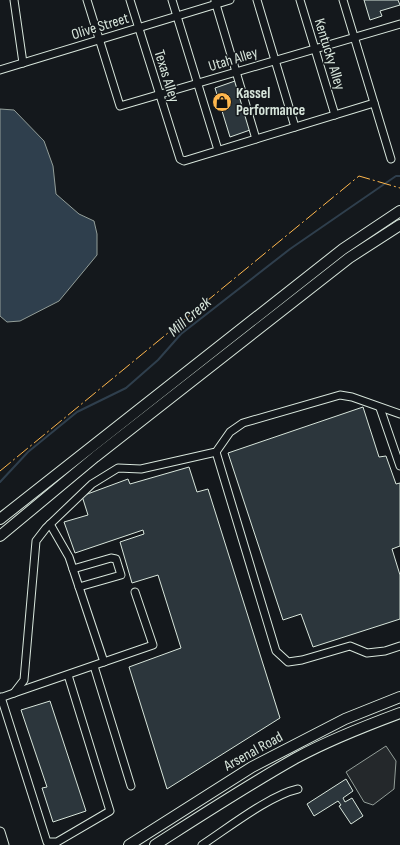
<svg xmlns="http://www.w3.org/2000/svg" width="400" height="845" font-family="'Sofia Sans Condensed',sans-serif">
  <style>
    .parking { fill: #24282b; stroke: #939e99 }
    .water { fill: #2f3f4d; stroke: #939e99 }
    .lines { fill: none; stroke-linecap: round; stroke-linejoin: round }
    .stream { stroke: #2f3f4d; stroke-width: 2 }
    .building { fill: #2c363c; stroke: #d8e6dc }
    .minor-casing { stroke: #d8e6dc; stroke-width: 9 }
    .major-casing { stroke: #d8e6dc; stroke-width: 11 }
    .highway-casing { stroke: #d8e6dc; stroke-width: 12 }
    .minor { stroke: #14181c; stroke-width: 7 }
    .major { stroke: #14181c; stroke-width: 9 }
    .highway { stroke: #14181c; stroke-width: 10 }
    .power { stroke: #ffb74d; stroke-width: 1; stroke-dasharray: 14 3 2 3; stroke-linecap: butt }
    .labels { text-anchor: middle; stroke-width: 3; stroke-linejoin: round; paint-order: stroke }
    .street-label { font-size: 15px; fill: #d8e6dc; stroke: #14181c }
    .poi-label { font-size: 15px; font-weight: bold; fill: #d8e6dc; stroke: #14181c; text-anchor: start }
    .water-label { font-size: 16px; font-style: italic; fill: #d8e6dc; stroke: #14181c }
  </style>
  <rect width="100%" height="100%" fill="#14181c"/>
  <path class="parking" d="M386,746L396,761L394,789L373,805L364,802L346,772Z"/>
  <path class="water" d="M0,109L14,110L44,141L53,166L56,194L79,214L94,221L97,234V255L59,301L20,321L7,322L0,316Z"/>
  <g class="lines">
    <path class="stream" d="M0,482L28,452L77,412L126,388L158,360L181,334L290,249L396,176H400"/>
  </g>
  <g class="building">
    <path d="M364,0H398L400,5L380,11L382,16L370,20Z"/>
    <path d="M235,81L250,130L230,137L215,88Z"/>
    <path d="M363,407L379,457L386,456L396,484L400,483V546L392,549L400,575V619L313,647L301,614L283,620L228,453Z"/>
    <path d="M189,467L197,492L208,489L280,718L167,789L129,667L181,648L158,575L132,583L120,542L144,534L143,530L75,553L64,522L88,515L82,496L128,479L130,484Z"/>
    <path d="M50,701L86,811L53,822L42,788L47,787L21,710Z"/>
    <path d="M346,779L353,791L343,798L345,802L352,798L363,816L351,824L339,806L341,805L338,801L314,816L307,804Z"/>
  </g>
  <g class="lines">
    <g class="minor-casing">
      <g id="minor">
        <path d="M14,0L23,63"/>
        <path d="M87,0L120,106L400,24"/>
        <path d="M130,0L180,159L184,161L374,103"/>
        <path d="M172,0L218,150"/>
        <path d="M257,0L295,127"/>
        <path d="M300,0L335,115"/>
        <path d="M343,0L391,159"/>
        <path d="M215,1L256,139"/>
        <path d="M0,70L230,0"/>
        <path d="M380,408L400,466"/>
        <path d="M216,452L276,651L288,662L302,660L350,646L367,653L385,651L400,646"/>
        <path d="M50,524L69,557L104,662"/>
        <path d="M73,569L111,558L116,559L121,575L79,587"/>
        <path d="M94,666L131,786"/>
        <path d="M14,693L153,645L135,592"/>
        <path d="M1,697L47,842H57L110,811L68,675"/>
        <path d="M0,698L14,693L24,680L36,541L46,528L92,484L118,468L141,469L216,452L230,432L243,423L340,395L352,397L400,414"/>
        <path d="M202,845C228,828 270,795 298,789"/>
      </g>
    </g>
    <g class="major-casing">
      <path id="major" d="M0,832L4,845"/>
    </g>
    <g class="highway-casing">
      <g id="highway">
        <path d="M0,519L343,249L400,211"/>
        <path d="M0,536L95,457L349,258L400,225"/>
        <path d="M129,845L252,767L345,719L400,697"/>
        <path d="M155,845C202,815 248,785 296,758C329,740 365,726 400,713"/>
      </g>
    </g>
    <use href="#minor" class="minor"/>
    <use href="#major" class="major"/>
    <use href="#highway" class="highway"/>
    <path class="power" d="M0,471L359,176L400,188"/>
  </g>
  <defs>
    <g id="shop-disc" transform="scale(1)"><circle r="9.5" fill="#ffb74d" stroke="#14181c"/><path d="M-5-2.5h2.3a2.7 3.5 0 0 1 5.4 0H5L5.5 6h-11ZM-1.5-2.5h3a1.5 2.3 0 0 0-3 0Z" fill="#111"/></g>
  </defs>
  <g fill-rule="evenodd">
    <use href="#shop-disc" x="222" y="102"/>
  </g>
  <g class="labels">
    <g class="street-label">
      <text transform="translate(100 26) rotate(-17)" y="5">Olive Street</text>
      <text transform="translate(330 54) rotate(73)" y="5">Kentucky Alley</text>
      <text transform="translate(233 59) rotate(-17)" y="5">Utah Alley</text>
      <text transform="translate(167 76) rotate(73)" y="5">Texas Alley</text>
      <text transform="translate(253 751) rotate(-29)" y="5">Arsenal Road</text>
    </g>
    <g class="poi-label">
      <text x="236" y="98">Kassel<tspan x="236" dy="17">Performance</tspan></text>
    </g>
    <g class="water-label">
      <text transform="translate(189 316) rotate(-41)" y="6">Mill Creek</text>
    </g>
  </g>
</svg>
